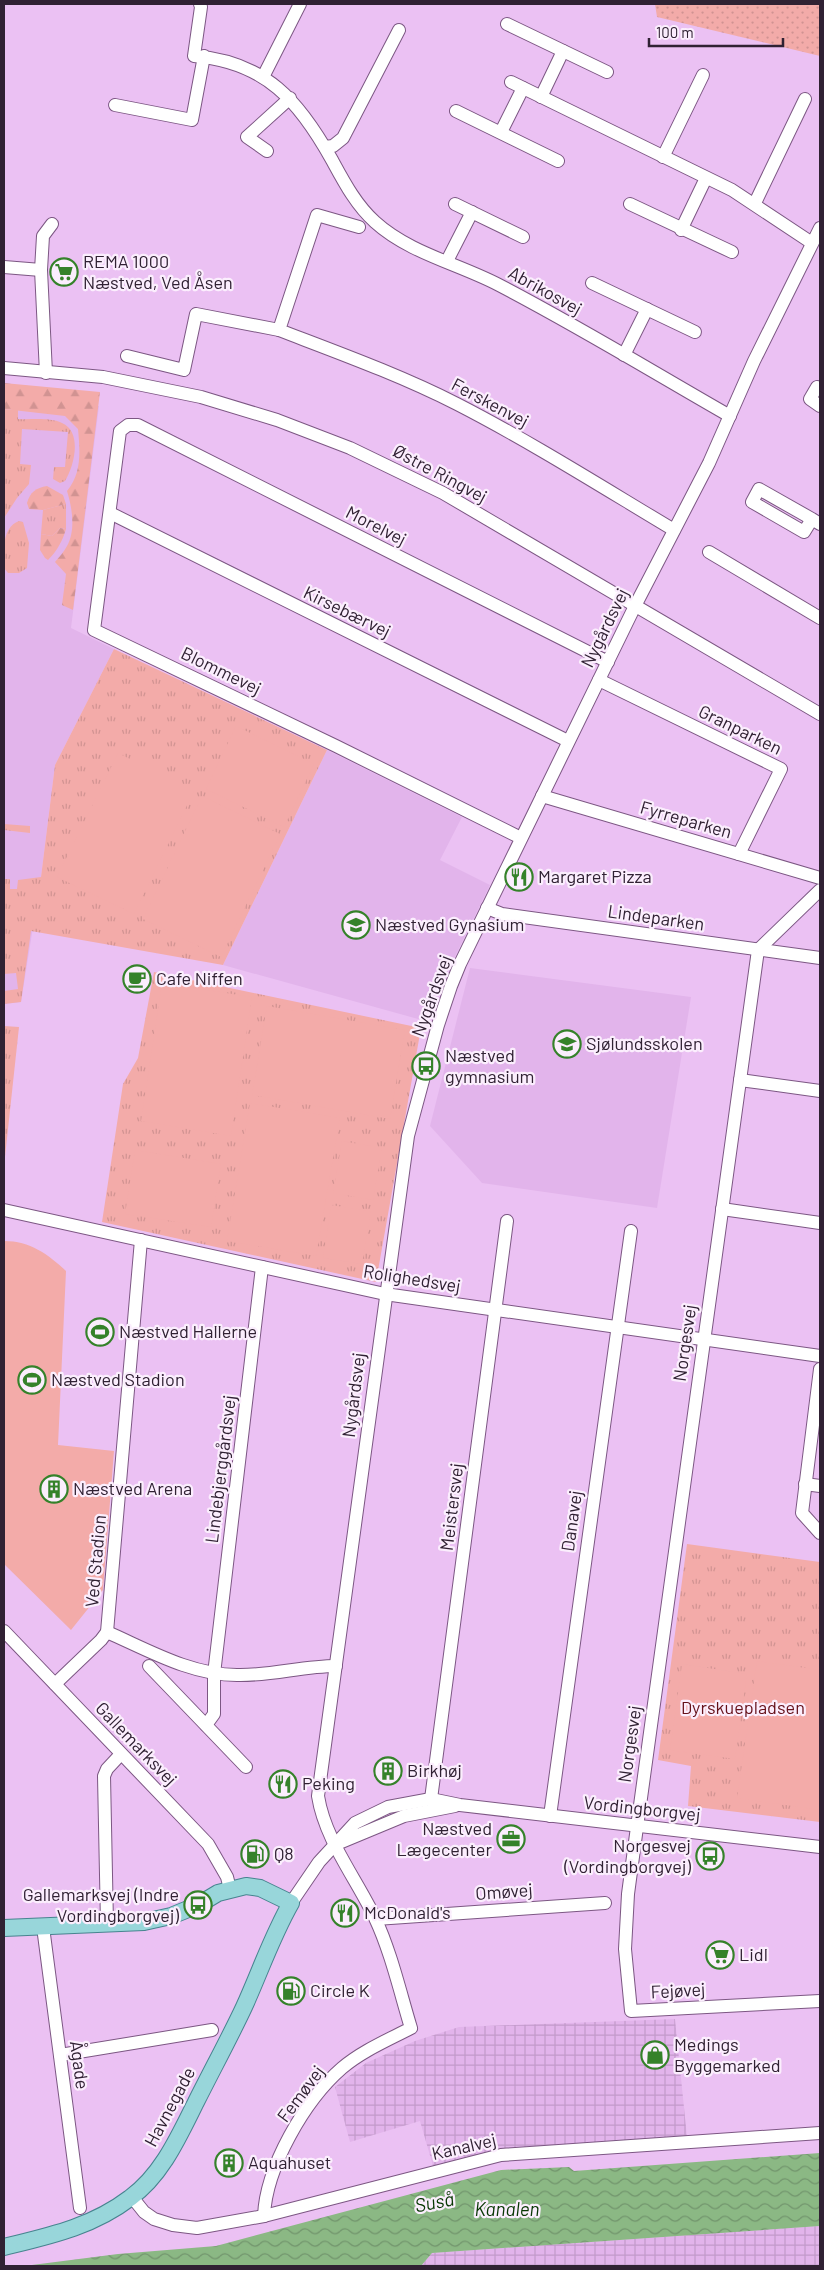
<svg xmlns="http://www.w3.org/2000/svg" width="824" height="2270" font-family="Barlow,sans-serif">
  <style>
    .built { fill: #e2b4eb }
    .industrial { fill: url(#industrial-grid) }
    .grass { fill: url(#grass-tufts) }
    .forest { fill: url(#forest-firs) }
    .garden { fill: url(#garden-dots) }
    .pitch { fill: #f3aba9 }
    .water { fill: url(#water-waves) }
    .lines { fill: none; stroke-linecap: round; stroke-linejoin: round }
    .minor-casing { stroke: #7c5783; stroke-width: 14 }
    .major-casing { stroke: #47848f; stroke-width: 18 }
    .minor { stroke: #fff; stroke-width: 12 }
    .major { stroke: #98d6da; stroke-width: 16 }
    .labels { text-anchor: middle; stroke-width: 4.5; stroke-linejoin: round; paint-order: stroke }
    .poi-label { font-size: 18px; fill: #302133; stroke: #fbeefd; text-anchor: start }
    .street-label { font-size: 18px; fill: #302133; stroke: #fbeefd }
    .park-label { font-size: 18px; fill: #66111a; stroke: #fbeefd }
    .water-label { font-size: 19px; font-style: italic; fill: #083803; stroke: #fbeefd }
  </style>
  <defs>
    <pattern id="industrial-grid" width="8" height="8" patternUnits="userSpaceOnUse" patternTransform="scale(1.25)"><rect width="8" height="8" fill="#e2b4eb"/><path d="M0 4h8M4 0v8" fill="none" stroke="#c29aca"/></pattern>
    <pattern id="grass-tufts" width="24" height="20" patternUnits="userSpaceOnUse" patternTransform="scale(1.25)"><rect width="24" height="20" fill="#f3aba9"/><path d="M3 7l-1-3M5 7V3M7 7l1-3M15 17l-1-3M17 17v-4M19 17l1-3" fill="none" stroke="#d19392"/></pattern>
    <pattern id="forest-firs" width="22" height="20" patternUnits="userSpaceOnUse" patternTransform="scale(1.25)"><rect width="22" height="20" fill="#f3aba9"/><path d="M5 1l3.5 6h-7zM16 11l3.5 6h-7z" fill="#d19392"/></pattern>
    <pattern id="garden-dots" width="8" height="8" patternUnits="userSpaceOnUse" patternTransform="scale(1.25)"><rect width="8" height="8" fill="#f3aba9"/><path d="M2 2h.1M6 6h.1" fill="none" stroke="#d19392" stroke-width="1.8" stroke-linecap="round"/></pattern>
    <pattern id="water-waves" width="16" height="10" patternUnits="userSpaceOnUse" patternTransform="scale(1.25)"><rect width="16" height="10" fill="#8bb884"/><path d="M0 5q4-4 8 0t8 0" fill="none" stroke="#72956d"/></pattern>
  </defs>
  <rect width="100%" height="100%" fill="#ebc1f3"/>
  <g class="built">
    <path d="M4,399L99,406L71,628L114,649L55,765L41,877L21,1002L4,1004Z"/>
    <path d="M327,750L462,817L440,860L490,885L439,989L429,1022L223,965Z"/>
    <path d="M470,968L691,997L657,1208L482,1183L430,1126Z"/>
  </g>
  <g class="industrial">
    <path d="M675,2019L687,2137L433,2166L420,2121L350,2142L335,2087L366,2063L415,2041L459,2027Z"/>
    <path d="M820,2226V2266H421L432,2253Z"/>
  </g>
  <g class="grass">
    <path d="M4,409L18,410V419C32,420 49,417 62,423C83,432 74,467 65,481L60,483L53,479L54,467H65L68,432L22,429L20,464L31,465L29,484L17,498L4,518Z"/>
    <path d="M66,504V529L60,528L52,536L41,534L43,510Z"/>
    <path d="M19,521L23,522L29,543L27,568L19,573H8L4,568C4,552 1,528 19,521Z"/>
    <path d="M114,649L327,750L223,965L31,931L21,1002L4,1004V991L18,989L16,973L4,974V879H10V889H17L18,880L41,877L55,765Z"/>
    <path d="M4,824L30,826V833L4,830Z"/>
    <path d="M154,972L421,1028L376,1282L102,1222L123,1084L138,1058Z"/>
    <path d="M4,1026L19,1027L4,1166Z"/>
    <path d="M687,1544L820,1562V1822L688,1806L691,1766L658,1760Z"/>
  </g>
  <g class="forest">
    <path d="M4,383L100,392L73,610L62,605L66,574L55,562C59,557 64,552 67,546C76,530 72,507 67,491C82,473 80,451 78,429L65,416L4,409Z"/>
    <path d="M47,486L63,495L66,504L43,510L29,509L27,503C30,492 36,488 47,486Z"/>
    <path d="M60,528L66,529C63,540 57,551 48,560L45,558L40,550L41,534L52,536Z"/>
  </g>
  <path class="garden" d="M655,4H820V56L657,17Z"/>
  <g class="pitch">
    <path d="M236,726L314,764L284,827L206,789Z"/>
    <path d="M118,753L194,791L134,914L57,877Z"/>
    <path d="M202,796L280,834L221,957L143,919Z"/>
    <path d="M162,983L252,997L231,1136L141,1121Z"/>
    <path d="M267,1006L405,1030L390,1119L252,1095Z"/>
    <path d="M250,1103L340,1118L316,1256L227,1241Z"/>
    <path d="M342,1141L382,1148L373,1200L333,1193Z"/>
    <path d="M135,1150L221,1164L211,1227L125,1214Z"/>
    <path d="M331,1205L371,1211L362,1264L323,1258Z"/>
    <path d="M4,1241C30,1241 48,1254 66,1271L58,1445L114,1451L103,1590L71,1630L4,1564Z"/>
    <path d="M757,1661L820,1670V1810L737,1798Z"/>
    <path d="M682,1664L747,1674L735,1759L670,1750Z"/>
  </g>
  <path class="water" d="M820,2153V2226L432,2253L421,2266H24L118,2254L216,2246L501,2170L569,2167L574,2171Z"/>
  <g class="lines">
    <g class="minor-casing">
      <g id="minor">
        <path d="M200,4L201,7L194,56C266,62 299,101 332,160C344,182 356,205 375,222C409,253 459,264 499,285C578,326 653,372 730,416"/>
        <path d="M507,24L607,72"/>
        <path d="M263,77L300,4"/>
        <path d="M511,82L732,190L812,243"/>
        <path d="M541,97L563,51"/>
        <path d="M115,105L192,120L204,56"/>
        <path d="M456,111L558,161"/>
        <path d="M501,132L523,88"/>
        <path d="M325,147L333,146L343,138L399,30"/>
        <path d="M267,151L247,137L290,98"/>
        <path d="M663,157L703,75"/>
        <path d="M755,203L805,99"/>
        <path d="M455,204L523,237"/>
        <path d="M630,204L732,252"/>
        <path d="M359,227L317,215L279,330C339,353 400,375 457,404C531,442 602,487 674,530"/>
        <path d="M681,230L706,178"/>
        <path d="M447,261L472,212"/>
        <path d="M4,267L41,270"/>
        <path d="M592,283L695,332"/>
        <path d="M624,355L647,309"/>
        <path d="M127,356L184,370L196,314L279,330"/>
        <path d="M4,368L103,377L201,397L277,420L350,448L443,493L820,714"/>
        <path d="M46,373L41,270L43,236L52,224"/>
        <path d="M820,389L817,387L810,399L820,406"/>
        <path d="M110,513L568,741"/>
        <path d="M812,519L804,532L752,502L759,489L812,519L820,524"/>
        <path d="M709,552L820,618"/>
        <path d="M599,680L781,769L739,854"/>
        <path d="M542,796L820,878"/>
        <path d="M521,838L336,746L94,630L120,431L128,425H138L608,662"/>
        <path d="M820,890L758,950L637,1827L628,1894L625,1949L631,2011L820,2001"/>
        <path d="M487,908L502,914L820,958"/>
        <path d="M740,1080L820,1091"/>
        <path d="M722,1209L820,1223"/>
        <path d="M4,1210L385,1294L820,1356"/>
        <path d="M820,1369L802,1513L820,1533"/>
        <path d="M805,1484L820,1486"/>
        <path d="M4,1631L208,1844L227,1877L230,1889"/>
        <path d="M107,1632C148,1650 191,1675 237,1675C270,1676 303,1666 336,1666"/>
        <path d="M149,1666L246,1767"/>
        <path d="M55,1684L101,1640L107,1632L141,1240"/>
        <path d="M206,1725L214,1714V1674L262,1267"/>
        <path d="M431,1799L507,1221"/>
        <path d="M550,1816L631,1231"/>
        <path d="M339,1843L404,1816L455,1806"/>
        <path d="M291,1903L319,1862L355,1823L388,1807L431,1799L460,1805L820,1847"/>
        <path d="M376,1919L605,1903"/>
        <path d="M107,1924L104,1776L107,1769L121,1754"/>
        <path d="M43,1927L80,2208"/>
        <path d="M60,2055L212,2030"/>
        <path d="M132,2197L144,2212L154,2219L173,2225L197,2228L264,2216L501,2155L820,2133"/>
        <path d="M264,2216C266,2167 305,2100 342,2068C362,2051 388,2040 411,2028C400,1992 391,1952 375,1918C356,1878 325,1840 318,1796L408,1136L438,1025L451,986L460,964L635,606L709,463L754,361L820,228"/>
      </g>
    </g>
    <g class="major-casing">
      <path id="major" d="M4,1928L144,1922L171,1916L198,1905L218,1893L246,1886L260,1888L291,1903C272,1936 260,1972 244,2007C229,2039 212,2070 196,2102C179,2136 162,2175 130,2198C92,2227 49,2236 4,2247"/>
    </g>
    <use href="#minor" class="minor"/>
    <use href="#major" class="major"/>
  </g>
  <defs>
    <g id="supermarket-ring" transform="scale(1.4375)"><circle r="9.5" fill="#fbeefd" stroke="#35822a" stroke-width="1.5"/><path d="M-6-5.5h2.5l.6 2H6L4.5 2H-2.5L-4.4-4H-6ZM-1.5 3.2a1.3 1.3 0 1 0 .1 0ZM3 3.2a1.3 1.3 0 1 0 .1 0Z" fill="#35822a"/></g>
    <g id="restaurant-ring" transform="scale(1.4375)"><circle r="9.5" fill="#fbeefd" stroke="#35822a" stroke-width="1.5"/><path d="M-5-6h1v4h1v-4h1v4h1v-4h1v5L-1.5 .5V6h-2V.5L-5-1ZM5-6V6H3V1.5H1.5Q1.5-4 5-6Z" fill="#35822a"/></g>
    <g id="school-ring" transform="scale(1.4375)"><circle r="9.5" fill="#fbeefd" stroke="#35822a" stroke-width="1.5"/><path d="M0-5L7-2L0 1L-7-2ZM-4 1L0 2.5L4 1V4Q0 6-4 4Z" fill="#35822a"/></g>
    <g id="cafe-ring" transform="scale(1.4375)"><circle r="9.5" fill="#fbeefd" stroke="#35822a" stroke-width="1.5"/><path d="M-5.5-4.5H6V0H3Q3 3.5 0 3.5H-2.5Q-5.5 3.5-5.5 0ZM3-3.2v2h1.7v-2ZM-6 4.5H4V6H-6Z" fill="#35822a"/></g>
    <g id="bus-ring" transform="scale(1.4375)"><circle r="9.5" fill="#fbeefd" stroke="#35822a" stroke-width="1.5"/><path d="M-5-6H5V4H4V6H2V4H-2V6H-4V4H-5ZM-3.5-4V0h7V-4ZM-3.5 1.2v1.5H-2V1.2ZM2 1.2v1.5H3.5V1.2Z" fill="#35822a"/></g>
    <g id="stadium-ring" transform="scale(1.4375)"><circle r="9.5" fill="#fbeefd" stroke="#35822a" stroke-width="1.5"/><path d="M0-5a6.5 5 0 1 0 0 10a6.5 5 0 1 0 0-10ZM-3.5-1.8h7v3.6h-7Z" fill="#35822a"/></g>
    <g id="building-ring" transform="scale(1.4375)"><circle r="9.5" fill="#fbeefd" stroke="#35822a" stroke-width="1.5"/><path d="M-4-6H4V6H1V3H-1V6H-4ZM-2.5-4.3h1.7v1.8h-1.7ZM.8-4.3h1.7v1.8H.8ZM-2.5-1h1.7V.8h-1.7ZM.8-1h1.7V.8H.8Z" fill="#35822a"/></g>
    <g id="office-ring" transform="scale(1.4375)"><circle r="9.5" fill="#fbeefd" stroke="#35822a" stroke-width="1.5"/><path d="M-6-3h4V-5.5h4V-3h4V5H-6ZM-1-4.5V-3h2v-1.5ZM-6 0V1H6V0Z" fill="#35822a"/></g>
    <g id="fuel-ring" transform="scale(1.4375)"><circle r="9.5" fill="#fbeefd" stroke="#35822a" stroke-width="1.5"/><path d="M-5.5-6h7V0h2V4h1.3V-2.5L3-4.5l.8-.8L6-3V5H2.5V1h-1V6h-7ZM-4.2-4.7v3.2H.2V-4.7Z" fill="#35822a"/></g>
    <g id="shop-ring" transform="scale(1.4375)"><circle r="9.5" fill="#fbeefd" stroke="#35822a" stroke-width="1.5"/><path d="M-5-2.5h2.3a2.7 3.5 0 0 1 5.4 0H5L5.5 6h-11ZM-1.5-2.5h3a1.5 2.3 0 0 0-3 0Z" fill="#35822a"/></g>
  </defs>
  <g fill-rule="evenodd">
    <use href="#supermarket-ring" x="64" y="272"/>
    <use href="#restaurant-ring" x="519" y="877"/>
    <use href="#school-ring" x="356" y="925"/>
    <use href="#cafe-ring" x="137" y="979"/>
    <use href="#school-ring" x="567" y="1044"/>
    <use href="#bus-ring" x="426" y="1066"/>
    <use href="#stadium-ring" x="100" y="1332"/>
    <use href="#stadium-ring" x="32" y="1380"/>
    <use href="#building-ring" x="54" y="1489"/>
    <use href="#building-ring" x="388" y="1771"/>
    <use href="#restaurant-ring" x="283" y="1784"/>
    <use href="#office-ring" x="511" y="1839"/>
    <use href="#fuel-ring" x="255" y="1854"/>
    <use href="#bus-ring" x="710" y="1856"/>
    <use href="#bus-ring" x="198" y="1905"/>
    <use href="#restaurant-ring" x="345" y="1913"/>
    <use href="#supermarket-ring" x="720" y="1955"/>
    <use href="#fuel-ring" x="291" y="1991"/>
    <use href="#shop-ring" x="655" y="2055"/>
    <use href="#building-ring" x="229" y="2163"/>
  </g>
  <g class="labels">
    <g class="poi-label">
      <text x="83" y="268">REMA 1000<tspan x="83" dy="21">Næstved, Ved Åsen</tspan></text>
      <text x="538" y="883">Margaret Pizza</text>
      <text x="375" y="931">Næstved Gynasium</text>
      <text x="156" y="985">Cafe Niffen</text>
      <text x="586" y="1050">Sjølundsskolen</text>
      <text x="445" y="1062">Næstved<tspan x="445" dy="21">gymnasium</tspan></text>
      <text x="119" y="1338">Næstved Hallerne</text>
      <text x="51" y="1386">Næstved Stadion</text>
      <text x="73" y="1495">Næstved Arena</text>
      <text x="407" y="1777">Birkhøj</text>
      <text x="302" y="1790">Peking</text>
      <text x="492" y="1835" text-anchor="end">Næstved<tspan x="492" dy="21">Lægecenter</tspan></text>
      <text x="691" y="1852" text-anchor="end">Norgesvej<tspan x="691" dy="21">(Vordingborgvej)</tspan></text>
      <text x="274" y="1860">Q8</text>
      <text x="179" y="1901" text-anchor="end">Gallemarksvej (Indre<tspan x="179" dy="21">Vordingborgvej)</tspan></text>
      <text x="364" y="1919">McDonald's</text>
      <text x="739" y="1961">Lidl</text>
      <text x="310" y="1997">Circle K</text>
      <text x="674" y="2051">Medings<tspan x="674" dy="21">Byggemarked</tspan></text>
      <text x="248" y="2169">Aquahuset</text>
    </g>
    <g class="street-label">
      <text transform="translate(545 291) rotate(29)" y="6">Abrikosvej</text>
      <text transform="translate(490 403) rotate(28)" y="6">Ferskenvej</text>
      <text transform="translate(440 474) rotate(28)" y="6">Østre Ringvej</text>
      <text transform="translate(376 526) rotate(27)" y="6">Morelvej</text>
      <text transform="translate(347 612) rotate(26)" y="6">Kirsebærvej</text>
      <text transform="translate(605 628) rotate(-64)" y="6">Nygårdsvej</text>
      <text transform="translate(221 671) rotate(26)" y="6">Blommevej</text>
      <text transform="translate(740 730) rotate(26)" y="6">Granparken</text>
      <text transform="translate(686 820) rotate(16)" y="6">Fyrreparken</text>
      <text transform="translate(656 918) rotate(8)" y="6">Lindeparken</text>
      <text transform="translate(432 996) rotate(-70)" y="6">Nygårdsvej</text>
      <text transform="translate(412 1279) rotate(9)" y="6">Rolighedsvej</text>
      <text transform="translate(685 1343) rotate(-82)" y="6">Norgesvej</text>
      <text transform="translate(354 1395) rotate(-83)" y="6">Nygårdsvej</text>
      <text transform="translate(221 1469) rotate(-83)" y="6">Lindebjerggårdsvej</text>
      <text transform="translate(452 1507) rotate(-83)" y="6">Meistersvej</text>
      <text transform="translate(572 1521) rotate(-82)" y="6">Danavej</text>
      <text transform="translate(96 1561) rotate(-85)" y="6">Ved Stadion</text>
      <text transform="translate(136 1744) rotate(46)" y="6">Gallemarksvej</text>
      <text transform="translate(630 1744) rotate(-82)" y="6">Norgesvej</text>
      <text transform="translate(642 1809) rotate(6)" y="6">Vordingborgvej</text>
      <text transform="translate(504 1892) rotate(-4)" y="6">Omøvej</text>
      <text transform="translate(678 1991) rotate(-3)" y="6">Fejøvej</text>
      <text transform="translate(79 2065) rotate(82)" y="6">Ågade</text>
      <text transform="translate(301 2094) rotate(-53)" y="6">Femøvej</text>
      <text transform="translate(170 2107) rotate(-62)" y="6">Havnegade</text>
      <text transform="translate(464 2147) rotate(-13)" y="6">Kanalvej</text>
    </g>
    <g class="park-label">
      <text x="743" y="1714">Dyrskuepladsen</text>
    </g>
    <g class="water-label">
      <text transform="translate(434 2202) rotate(-11)" y="7">Suså</text>
      <text x="507" y="2216">Kanalen</text>
    </g>
  </g>
  <rect width="824" height="2270" fill="none" stroke="#302133" stroke-width="10"/>
  <path d="M649 38v8h134v-8" fill="none" stroke="#302133" stroke-width="2.5"/>
  <text x="656" y="38" font-size="15" fill="#302133" stroke="#fbeefd" stroke-width="4" paint-order="stroke">100 m</text>
</svg>
